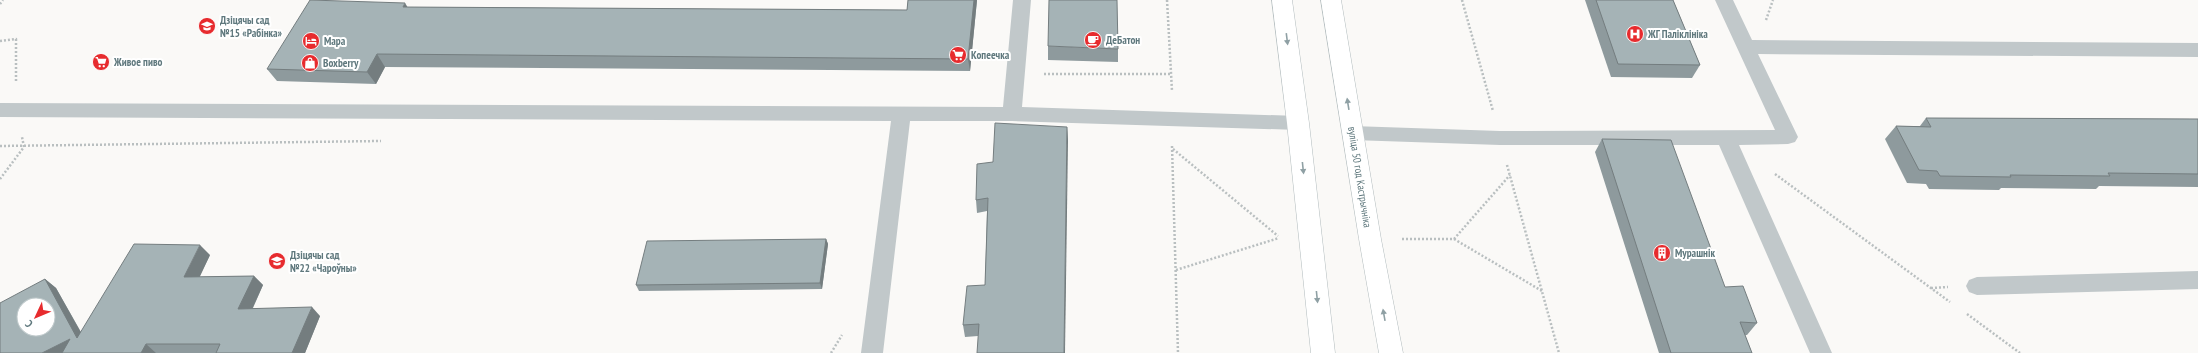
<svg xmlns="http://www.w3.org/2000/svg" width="2198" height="353" font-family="'PT Sans Narrow',sans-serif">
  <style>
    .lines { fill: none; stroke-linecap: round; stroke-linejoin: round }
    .secondary-casing { stroke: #b1bbbd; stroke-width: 1 }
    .path { stroke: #b9bfc0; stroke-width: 2.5; stroke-dasharray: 2 2; stroke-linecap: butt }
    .lane { fill: #c1c8ca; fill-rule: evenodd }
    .secondary { fill: #fff; fill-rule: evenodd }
    .wall { fill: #8e9a9d }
    .shaded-wall { fill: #747d7f }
    .building { fill: #a5b3b6; stroke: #747d7f; fill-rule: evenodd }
    .oneway { fill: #8fa0a4 }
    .labels { text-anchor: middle; stroke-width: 4; stroke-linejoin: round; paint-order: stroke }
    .poi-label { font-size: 11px; font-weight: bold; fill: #5f787d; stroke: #fff; text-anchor: start }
    .street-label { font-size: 11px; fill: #5f787d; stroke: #fff }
  </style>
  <rect width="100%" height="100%" fill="#faf9f7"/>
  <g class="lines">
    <g class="secondary-casing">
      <g id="secondary">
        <path d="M1272,0H1292L1309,123L1335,353H1311L1287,123Z"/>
        <path d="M1321,0H1341L1381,239L1403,353H1379L1359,239Z"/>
      </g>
    </g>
    <g class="path">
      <path d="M1167,0L1172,91"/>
      <path d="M1462,0L1493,111"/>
      <path d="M0,4L3,0"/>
      <path d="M1766,20L1773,0"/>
      <path d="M0,41L16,39V83"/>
      <path d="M1044,74H1171"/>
      <path d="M0,146L381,141"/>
      <path d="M1172,146L1178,353"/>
      <path d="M1173,149L1278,236"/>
      <path d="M1507,165L1559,353"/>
      <path d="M1775,174L1950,302"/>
      <path d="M0,179L24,147L22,137"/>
      <path d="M1402,239H1454L1542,291"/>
      <path d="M1454,239L1510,175"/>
      <path d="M1176,270L1279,238"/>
      <path d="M1931,288L1948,287"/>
      <path d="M1967,314L2020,353"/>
      <path d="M831,353L842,335"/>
    </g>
    <g class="lane">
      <path d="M1013,0H1031L1022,107L1298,116L1305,118L1308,123L1305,128L1298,130L1012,121H910L883,353H861L891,121L0,117V103L1003,107Z"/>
      <path d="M1715,0H1733L1752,40L2198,43V57L1758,54L1798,137L1795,142L1788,144L1739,145L1832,353H1810L1719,145H1500L1352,140L1345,138L1342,133L1345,128L1352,126L1500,131L1775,130Z"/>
      <path d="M2198,271V289L1977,295L1969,292L1966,286L1969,280L1977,277Z"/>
    </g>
    <use href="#secondary" class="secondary"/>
  </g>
  <g class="wall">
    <path d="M908,0H977L970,71L385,67L376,84L277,81L267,69L408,7L907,10Z"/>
    <path d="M1585,0H1673L1700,65L1692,78L1611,77Z"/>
    <path d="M1048,46L1118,49V62L1048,60Z"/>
    <path d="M1926,118L2198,119V187L2099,186L2096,189L2001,188L1999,190L1929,189L1926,184L1907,183L1885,139L1896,126H1920Z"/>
    <path d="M1067,127L1068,141L978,336L965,337L963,325L985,285L987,211L977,213L976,200L993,162Z"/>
    <path d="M1602,139L1725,287L1757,323L1747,335H1745L1752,353H1659L1595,152Z"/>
    <path d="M826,239L828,244L822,289L639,291L636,285Z"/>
    <path d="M210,255L199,277L254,276L263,285L253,308L320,316L305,353H0L45,279L56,288L81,332Z"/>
  </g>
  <g class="shaded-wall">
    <path d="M974,0H977L970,71L968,59Z"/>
    <path d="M405,3L413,16L403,7Z"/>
    <path d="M377,54L385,67L376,84L367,72Z"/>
    <path d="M1067,127L1068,141L1065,353H1064Z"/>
    <path d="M826,239L828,244L822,289L820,283Z"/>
    <path d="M200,245L210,255L195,287L184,277Z"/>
    <path d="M254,276L263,285L248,318L238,309Z"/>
    <path d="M45,279L56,288L89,347L77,338Z"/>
    <path d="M312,307L320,316L305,353H292Z"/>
    <path d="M70,339L72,353H42Z"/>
    <path d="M146,344L156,353H141Z"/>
  </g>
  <g class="building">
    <path d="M310,0L405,3L403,7L907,10L908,0H974L968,59L377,54L367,72L267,69Z"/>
    <path d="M1049,0H1117L1118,49L1048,46Z"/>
    <path d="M1596,0H1673L1700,65L1618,64Z"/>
    <path d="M1926,118L2198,119V174L2108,173L2110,176L2010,175L2011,177L1940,176L1937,171L1919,170L1896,126L1931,127Z"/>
    <path d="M995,123L1067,127L1064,353H977L979,324L963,325L967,286L985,285L988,198L976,200L977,164L993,162Z"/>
    <path d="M1602,139L1671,140L1725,287L1743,286L1757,323L1740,322L1752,353H1671Z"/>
    <path d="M826,239L820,283L636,285L647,241Z"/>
    <path d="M134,244L200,245L184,277L254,276L238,309L312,307L292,353H216L220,344H146L141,353H62L70,339L42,353H0V303L45,279L77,338ZM24,305H48V329H24Z"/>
  </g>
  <defs><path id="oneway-solid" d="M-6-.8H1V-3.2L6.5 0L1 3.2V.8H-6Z"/></defs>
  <g class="oneway">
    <use href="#oneway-solid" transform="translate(1287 39) rotate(83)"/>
    <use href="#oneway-solid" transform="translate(1348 104) rotate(-99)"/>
    <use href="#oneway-solid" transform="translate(1303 168) rotate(84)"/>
    <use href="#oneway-solid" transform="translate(1317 297) rotate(84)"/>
    <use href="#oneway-solid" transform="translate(1384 315) rotate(-100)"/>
  </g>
  <defs>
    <g id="school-disc" transform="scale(0.9)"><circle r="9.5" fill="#e72b2e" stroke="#fff"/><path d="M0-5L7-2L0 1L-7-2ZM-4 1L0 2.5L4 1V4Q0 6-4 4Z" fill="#fff"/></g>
    <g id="hospital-disc" transform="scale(0.9)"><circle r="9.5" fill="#e72b2e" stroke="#fff"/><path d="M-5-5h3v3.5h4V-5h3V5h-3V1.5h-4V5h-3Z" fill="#fff"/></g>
    <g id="cafe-disc" transform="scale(0.9)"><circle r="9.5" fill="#e72b2e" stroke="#fff"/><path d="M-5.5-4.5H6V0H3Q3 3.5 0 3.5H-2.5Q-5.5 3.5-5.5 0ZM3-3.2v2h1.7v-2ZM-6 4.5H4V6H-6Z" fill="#fff"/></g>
    <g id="hotel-disc" transform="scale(0.9)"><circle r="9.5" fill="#e72b2e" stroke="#fff"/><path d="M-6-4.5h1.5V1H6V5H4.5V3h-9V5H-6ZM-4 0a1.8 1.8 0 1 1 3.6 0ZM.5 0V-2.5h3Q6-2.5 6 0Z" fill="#fff"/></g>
    <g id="supermarket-disc" transform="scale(0.9)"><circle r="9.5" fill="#e72b2e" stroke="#fff"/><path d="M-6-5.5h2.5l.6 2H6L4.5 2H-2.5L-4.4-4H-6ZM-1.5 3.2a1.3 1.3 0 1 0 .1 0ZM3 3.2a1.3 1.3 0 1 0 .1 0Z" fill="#fff"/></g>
    <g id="shop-disc" transform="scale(0.9)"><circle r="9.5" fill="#e72b2e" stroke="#fff"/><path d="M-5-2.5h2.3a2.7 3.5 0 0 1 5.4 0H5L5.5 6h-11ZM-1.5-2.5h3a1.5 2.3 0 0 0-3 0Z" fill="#fff"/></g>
    <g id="building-disc" transform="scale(0.9)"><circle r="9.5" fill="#e72b2e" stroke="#fff"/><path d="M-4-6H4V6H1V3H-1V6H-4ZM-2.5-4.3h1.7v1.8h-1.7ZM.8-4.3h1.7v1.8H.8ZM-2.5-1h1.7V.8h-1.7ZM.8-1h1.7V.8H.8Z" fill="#fff"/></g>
  </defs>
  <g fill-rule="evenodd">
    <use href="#school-disc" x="207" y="26"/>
    <use href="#hospital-disc" x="1635" y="34"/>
    <use href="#cafe-disc" x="1093" y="40"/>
    <use href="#hotel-disc" x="311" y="41"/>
    <use href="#supermarket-disc" x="958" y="55"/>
    <use href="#supermarket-disc" x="101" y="62"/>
    <use href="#shop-disc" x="310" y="63"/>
    <use href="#building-disc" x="1662" y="253"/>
    <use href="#school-disc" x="277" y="261"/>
  </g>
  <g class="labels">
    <g class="poi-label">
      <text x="220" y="24">Дзіцячы сад<tspan x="220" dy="13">№15 «Рабінка»</tspan></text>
      <text x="1648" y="38">ЖГ Паліклініка</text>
      <text x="1106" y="44">ДеБатон</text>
      <text x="324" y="45">Мара</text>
      <text x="971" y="59">Копеечка</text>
      <text x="114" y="66">Живое пиво</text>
      <text x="323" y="67">Boxberry</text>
      <text x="1675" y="257">Мурашнік</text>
      <text x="290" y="259">Дзіцячы сад<tspan x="290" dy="13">№22 «Чароўны»</tspan></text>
    </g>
    <g class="street-label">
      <text transform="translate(1360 177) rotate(81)" y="4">вуліца 50 год Кастрычніка</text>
    </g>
  </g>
  <g transform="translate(36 317) rotate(226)"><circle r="19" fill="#ffffff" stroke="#bfc9cb"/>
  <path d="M0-3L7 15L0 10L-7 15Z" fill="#e72b2e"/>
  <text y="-6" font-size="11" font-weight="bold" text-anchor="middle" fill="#5f787d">С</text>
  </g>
</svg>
